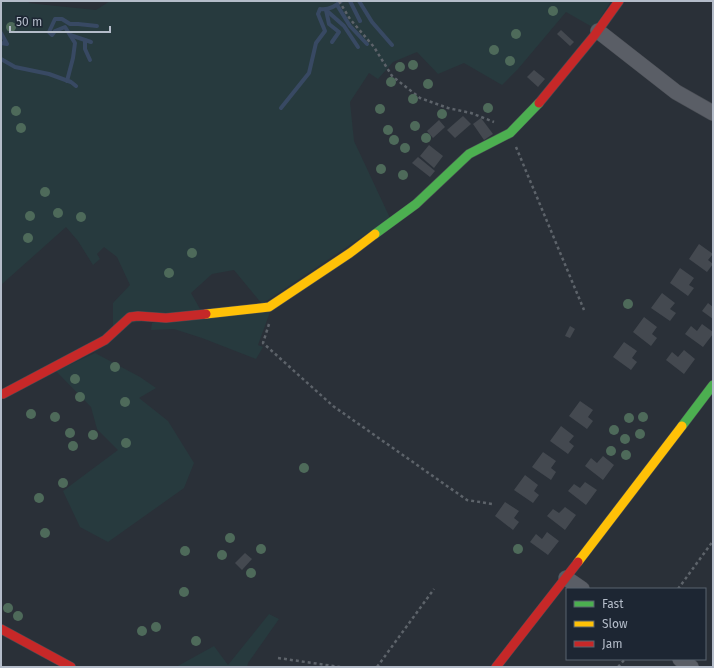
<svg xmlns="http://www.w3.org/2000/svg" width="714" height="668" font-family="'Fira Sans',sans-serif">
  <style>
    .green { fill: #273a3e }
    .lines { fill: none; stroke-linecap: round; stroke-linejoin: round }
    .stream { stroke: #384963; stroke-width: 4 }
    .building { fill: #444950 }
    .street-casing { stroke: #484c53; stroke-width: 16 }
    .fast-casing { stroke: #484c53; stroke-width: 10 }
    .slow-casing { stroke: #484c53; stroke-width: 10 }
    .jam-casing { stroke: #484c53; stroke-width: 10 }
    .path { stroke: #5d636a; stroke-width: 2.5; stroke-dasharray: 3 3; stroke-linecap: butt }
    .street { stroke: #5a5e66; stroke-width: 15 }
    .fast { stroke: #4caf50; stroke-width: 9 }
    .slow { stroke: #ffc107; stroke-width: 9 }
    .jam { stroke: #c62828; stroke-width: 9 }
    .tree { fill: #4e6a5a }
  </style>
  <rect width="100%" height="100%" fill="#2a3038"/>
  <g class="green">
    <path d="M1,1H28L29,3L37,4L96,10L110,1H611L594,28L566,12L518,69L502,85L464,63L438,74L417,52L393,62L378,79L369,73L350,102L354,141L390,218L262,304L234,270L212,274L191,293L200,309L113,327V303L130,285L117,257L104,247L97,254L100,259L93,265L78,241L66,227L1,285Z"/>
    <path d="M270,312L258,345L263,347L256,359L202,338L174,329L151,330L152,323Z"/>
    <path d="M95,353L140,377L156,388L139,398L168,421L194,463L184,488L108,542L80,527L63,491L118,450L97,429L91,407L56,371Z"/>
    <path d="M269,614L279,619L248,663L247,667H176L214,646L228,665Z"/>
  </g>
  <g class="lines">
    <g class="stream">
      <path d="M350,1L360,21"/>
      <path d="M359,1L372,22L392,45"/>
      <path d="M337,5L350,26L367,44"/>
      <path d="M326,10L344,26L358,47"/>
      <path d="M326,10L329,24L339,32L332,42"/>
      <path d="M1,33L7,44L1,43"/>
      <path d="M70,35L91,42"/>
      <path d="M85,40V49L90,60"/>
      <path d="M1,59L15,67L49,74L71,82L76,86"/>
      <path d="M67,81L73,58L75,43L65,27L55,31L52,35L49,32L55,19H62L70,24H78L97,26"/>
      <path d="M281,108L309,73L316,43L325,31L318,14L320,9C328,10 335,7 341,1"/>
    </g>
  </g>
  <g class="building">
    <path d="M561,30L574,42L570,46L557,34Z"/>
    <path d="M534,70L545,79L538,87L527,77Z"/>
    <path d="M463,116L471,124L455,138L447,130Z"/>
    <path d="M481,118L493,134L484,140L473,124Z"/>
    <path d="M439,120L445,127L433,138L427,131Z"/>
    <path d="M429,145L443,156L434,168L420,156Z"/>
    <path d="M418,157L435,171L430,177L412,163Z"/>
    <path d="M699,244L713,254L708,260L713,264L707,272L689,259Z"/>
    <path d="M680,268L694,278L689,285L694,288L688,296L670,283Z"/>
    <path d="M662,293L675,303L670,309L676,313L670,321L651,308Z"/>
    <path d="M708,303L713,307V319L702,311Z"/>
    <path d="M644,317L657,327L652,334L657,338L651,346L633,332Z"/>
    <path d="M702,324L713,332V334L703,347L685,334L691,326L697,331Z"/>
    <path d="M570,326L575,329L570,338L565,336Z"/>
    <path d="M624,342L637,351L632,358L637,362L631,370L613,357Z"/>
    <path d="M684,350L695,359L684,374L666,360L672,352L678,357Z"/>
    <path d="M580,401L593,410L588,417L593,421L587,429L569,416Z"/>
    <path d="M561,426L574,436L569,442L574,446L568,454L550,441Z"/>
    <path d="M543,452L556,461L551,468L556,472L551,480L532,467Z"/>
    <path d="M603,456L614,465L603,480L585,466L591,458L597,463Z"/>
    <path d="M525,475L538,485L534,491L539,495L533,503L514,490Z"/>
    <path d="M585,482L597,490L586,505L568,491L574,484L580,488Z"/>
    <path d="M505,502L519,511L514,518L519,522L513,530L495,516Z"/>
    <path d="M565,507L576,515L565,530L547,516L553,509L559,513Z"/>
    <path d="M547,532L559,541L548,555L530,542L536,534L542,539Z"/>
    <path d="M245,553L252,559L242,570L235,563Z"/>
  </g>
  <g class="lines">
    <g class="street-casing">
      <g id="street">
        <path d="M598,31L676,92L713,113"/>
        <path d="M566,578L582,589"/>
        <path d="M680,659L691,667"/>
      </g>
    </g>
    <g class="fast-casing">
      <g id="fast">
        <path d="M375,234L416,204L469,154L510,133L539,103"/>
        <path d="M682,426L713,385"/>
      </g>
    </g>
    <g class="slow-casing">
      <g id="slow">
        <path d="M206,314L269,307L350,253L375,234"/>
        <path d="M578,562L682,426"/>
      </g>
    </g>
    <g class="jam-casing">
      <g id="jam">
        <path d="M539,103L594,36L619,1"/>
        <path d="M3,394L105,340L130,317L138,316L166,318L206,314"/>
        <path d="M1,629L71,667"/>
        <path d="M496,667L578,562"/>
      </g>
    </g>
    <g class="path">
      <path d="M339,1L350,19L374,47L392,76L420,98L448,108L471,113L494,122"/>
      <path d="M516,147L584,310"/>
      <path d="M269,324L263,343L333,406L467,500L492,504"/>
      <path d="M678,589L713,541"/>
      <path d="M278,658L340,667"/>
      <path d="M377,667L434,589"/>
      <path d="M618,667L625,659"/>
    </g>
    <use href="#street" class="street"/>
    <use href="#fast" class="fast"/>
    <use href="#slow" class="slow"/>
    <use href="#jam" class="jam"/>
  </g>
  <g class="tree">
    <circle cx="553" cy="11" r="5"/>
    <circle cx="11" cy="27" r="5"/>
    <circle cx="516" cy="34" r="5"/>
    <circle cx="494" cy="50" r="5"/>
    <circle cx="510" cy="61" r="5"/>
    <circle cx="413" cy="65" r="5"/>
    <circle cx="400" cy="67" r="5"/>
    <circle cx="391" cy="82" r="5"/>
    <circle cx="428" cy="84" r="5"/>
    <circle cx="413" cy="99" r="5"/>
    <circle cx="488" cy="108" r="5"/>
    <circle cx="380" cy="109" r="5"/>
    <circle cx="16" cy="111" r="5"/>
    <circle cx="442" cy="114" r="5"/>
    <circle cx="415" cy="126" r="5"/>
    <circle cx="21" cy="128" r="5"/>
    <circle cx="388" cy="130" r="5"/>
    <circle cx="426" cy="138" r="5"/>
    <circle cx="394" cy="140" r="5"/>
    <circle cx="405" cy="148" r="5"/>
    <circle cx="381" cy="169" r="5"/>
    <circle cx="403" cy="175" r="5"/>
    <circle cx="45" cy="192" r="5"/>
    <circle cx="58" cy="213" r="5"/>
    <circle cx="30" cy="216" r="5"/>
    <circle cx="81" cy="217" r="5"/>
    <circle cx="28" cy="238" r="5"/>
    <circle cx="192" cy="253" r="5"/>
    <circle cx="169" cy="273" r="5"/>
    <circle cx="628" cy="304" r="5"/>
    <circle cx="115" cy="367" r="5"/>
    <circle cx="75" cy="379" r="5"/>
    <circle cx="80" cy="397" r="5"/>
    <circle cx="125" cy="402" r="5"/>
    <circle cx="31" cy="414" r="5"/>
    <circle cx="55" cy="417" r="5"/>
    <circle cx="643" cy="417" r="5"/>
    <circle cx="629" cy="418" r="5"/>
    <circle cx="614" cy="430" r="5"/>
    <circle cx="70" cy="433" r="5"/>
    <circle cx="640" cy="434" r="5"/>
    <circle cx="93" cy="435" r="5"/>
    <circle cx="625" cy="439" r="5"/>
    <circle cx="126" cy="443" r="5"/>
    <circle cx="73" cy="446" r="5"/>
    <circle cx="611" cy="451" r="5"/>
    <circle cx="626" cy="455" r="5"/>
    <circle cx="304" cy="468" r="5"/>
    <circle cx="63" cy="483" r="5"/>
    <circle cx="39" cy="498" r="5"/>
    <circle cx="45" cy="533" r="5"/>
    <circle cx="230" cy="538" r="5"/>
    <circle cx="261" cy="549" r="5"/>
    <circle cx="518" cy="549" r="5"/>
    <circle cx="185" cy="551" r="5"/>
    <circle cx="222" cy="555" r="5"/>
    <circle cx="251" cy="573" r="5"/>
    <circle cx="184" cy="592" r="5"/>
    <circle cx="8" cy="608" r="5"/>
    <circle cx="18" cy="616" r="5"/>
    <circle cx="156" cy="627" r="5"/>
    <circle cx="142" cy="631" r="5"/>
    <circle cx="196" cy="641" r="5"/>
  </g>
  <rect width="714" height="668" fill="none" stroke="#b4bcc9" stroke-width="4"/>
  <rect x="566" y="588" width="140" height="72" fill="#1d2633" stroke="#59626f"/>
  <rect x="574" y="601" width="20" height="6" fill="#4caf50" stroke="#59626f"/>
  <text x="602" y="608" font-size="12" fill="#b4bcc9">Fast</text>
  <rect x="574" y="621" width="20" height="6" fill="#ffc107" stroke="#59626f"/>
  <text x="602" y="628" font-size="12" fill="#b4bcc9">Slow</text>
  <rect x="574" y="641" width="20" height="6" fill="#c62828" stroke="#59626f"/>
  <text x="602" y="648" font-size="12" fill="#b4bcc9">Jam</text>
  <path d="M10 26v6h100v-6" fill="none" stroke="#b4bcc9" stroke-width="2"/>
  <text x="16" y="26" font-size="12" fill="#b4bcc9" stroke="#1d2633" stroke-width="3" paint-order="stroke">50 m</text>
</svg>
